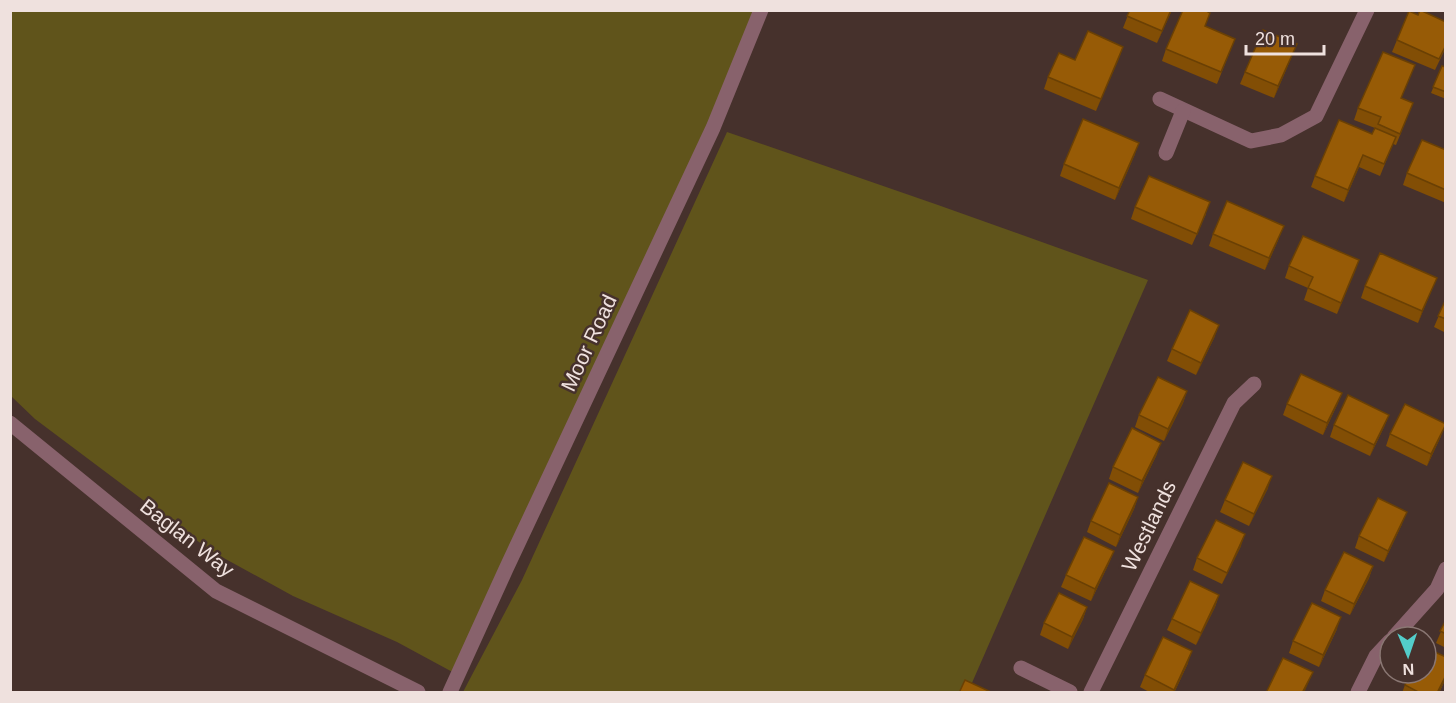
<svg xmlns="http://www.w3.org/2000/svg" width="1456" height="703" font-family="Arial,sans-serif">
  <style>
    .green { fill: #60541b }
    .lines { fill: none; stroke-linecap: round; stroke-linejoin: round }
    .minor { stroke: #88626c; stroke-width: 15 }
    .wall { fill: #824e05 }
    .shaded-wall { fill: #6a4004 }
    .building { fill: #975b06; stroke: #6a4004; stroke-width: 1.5 }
    .labels { text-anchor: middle; stroke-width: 5; stroke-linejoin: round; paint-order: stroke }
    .street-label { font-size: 21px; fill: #efe1de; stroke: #46312c }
  </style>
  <rect width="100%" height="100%" fill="#46312c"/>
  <g class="green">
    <path d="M10,11H761L458,675L397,642L293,596L211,551L35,419L11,396Z"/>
    <path d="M727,132L938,205L1148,280L968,692H463L522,580Z"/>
  </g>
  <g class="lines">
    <g class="minor">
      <path d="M1160,99L1251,141L1281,135L1316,116L1367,10"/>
      <path d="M1166,153L1183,111"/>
      <path d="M10,423L216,591L418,692"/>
      <path d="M1394,637L1437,589L1446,569"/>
      <path d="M1021,668L1070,692"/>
      <path d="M450,692L506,569L713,128L761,10"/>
      <path d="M1091,692L1234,403L1254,384"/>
      <path d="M1358,692L1376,656L1390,641"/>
    </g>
  </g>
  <g class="wall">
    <path d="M1130,10H1172L1157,43L1123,28Z"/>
    <path d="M1418,15L1446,22V47L1435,70L1392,52L1397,40Z"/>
    <path d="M1205,26L1235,39L1217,84L1162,61L1166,49Z"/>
    <path d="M1123,47L1096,111L1044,89L1048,77L1075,60Z"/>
    <path d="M1292,56L1274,98L1240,84L1245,72Z"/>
    <path d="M1442,66L1446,67V99L1431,93Z"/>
    <path d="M1410,77L1401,98L1413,103L1396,145L1393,144L1380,176L1359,167L1344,202L1311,187L1315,176L1372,134L1375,128L1354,120L1358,108Z"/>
    <path d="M1446,150V203L1403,185L1407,173Z"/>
    <path d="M1135,154L1115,200L1060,176L1064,164Z"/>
    <path d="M1135,207L1206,214L1192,245L1131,219Z"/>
    <path d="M1213,234L1279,238L1265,270L1209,246Z"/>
    <path d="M1359,260L1337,314L1304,300L1308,288L1285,278L1289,266Z"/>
    <path d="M1365,286L1432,289L1418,323L1361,298Z"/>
    <path d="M1446,299V333L1434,327Z"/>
    <path d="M1215,336L1196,375L1167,361L1172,349Z"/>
    <path d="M1187,391L1183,403L1164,441L1135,427L1139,415Z"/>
    <path d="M1342,393L1337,405L1323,435L1283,415L1287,404Z"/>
    <path d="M1389,415L1384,427L1370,456L1330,437L1334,425Z"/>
    <path d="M1390,434L1441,436L1427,466L1386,446Z"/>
    <path d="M1157,454L1138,493L1109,479L1113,467Z"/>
    <path d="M1268,488L1249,526L1220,512L1225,500Z"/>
    <path d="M1138,497L1134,509L1116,547L1087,532L1091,521Z"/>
    <path d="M1402,524L1384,562L1355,548L1359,536Z"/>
    <path d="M1241,546L1222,584L1193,570L1197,558Z"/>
    <path d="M1114,551L1109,563L1091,601L1061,587L1066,575Z"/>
    <path d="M1373,566L1369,578L1350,615L1321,601L1325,590Z"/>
    <path d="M1219,595L1215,607L1196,645L1167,630L1172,619Z"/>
    <path d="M1087,607L1083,619L1068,649L1040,635L1044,623Z"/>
    <path d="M1446,620V648L1436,643Z"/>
    <path d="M1337,629L1319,667L1289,653L1293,641Z"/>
    <path d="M1446,657V678L1439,693H1402L1405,685Z"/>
    <path d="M1188,663L1174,693H1151L1140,687L1145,675Z"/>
  </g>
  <g class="shaded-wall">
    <path d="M1171,10H1172L1157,43L1162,31Z"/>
    <path d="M1297,44L1292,56L1274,98L1278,86Z"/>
    <path d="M1123,47L1119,59L1096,111L1101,99Z"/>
    <path d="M1139,143L1135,154L1115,200L1119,188Z"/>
    <path d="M1363,155L1359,167L1344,202L1348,190Z"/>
    <path d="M1284,226L1279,238L1265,270L1269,258Z"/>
    <path d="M1359,260L1355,272L1337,314L1341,303Z"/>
    <path d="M1437,278L1432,289L1418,323L1422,311Z"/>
    <path d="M1219,325L1215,336L1196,375L1201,363Z"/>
    <path d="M1187,391L1183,403L1164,441L1168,429Z"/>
    <path d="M1342,393L1337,405L1323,435L1327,423Z"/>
    <path d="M1389,415L1384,427L1370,456L1374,445Z"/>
    <path d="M1446,424L1441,436L1427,466L1431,454Z"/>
    <path d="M1161,443L1157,454L1138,493L1142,481Z"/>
    <path d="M1272,476L1268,488L1249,526L1254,514Z"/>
    <path d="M1138,497L1134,509L1116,547L1120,535Z"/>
    <path d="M1407,512L1402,524L1384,562L1388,551Z"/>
    <path d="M1245,534L1241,546L1222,584L1227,573Z"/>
    <path d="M1114,551L1109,563L1091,601L1095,589Z"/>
    <path d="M1373,566L1369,578L1350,615L1354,604Z"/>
    <path d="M1219,595L1215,607L1196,645L1201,633Z"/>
    <path d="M1087,607L1083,619L1068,649L1072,637Z"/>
    <path d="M1341,617L1337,629L1319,667L1323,655Z"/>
    <path d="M1192,651L1188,663L1174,693H1173Z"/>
    <path d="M1313,672L1304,693H1302Z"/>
    <path d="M1446,675V678L1439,693H1437Z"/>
  </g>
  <g class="building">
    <path d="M1130,10H1171L1162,31L1127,16Z"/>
    <path d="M1183,10H1205L1210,13L1205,26L1235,39L1221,72L1166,49Z"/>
    <path d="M1420,10L1446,22V45L1439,59L1397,40L1409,11L1418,15Z"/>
    <path d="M1263,30L1297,44L1278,86L1245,72Z"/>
    <path d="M1088,31L1123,47L1101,99L1048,77L1059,53L1075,60Z"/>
    <path d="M1383,52L1415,65L1401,98L1413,103L1400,134L1378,124L1381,117L1358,108Z"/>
    <path d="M1442,66L1446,67V92L1433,87Z"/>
    <path d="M1083,119L1139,143L1119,188L1064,164Z"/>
    <path d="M1339,120L1372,134L1375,128L1396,137L1384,164L1363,155L1348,190L1315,176Z"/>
    <path d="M1422,140L1446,150V190L1407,173Z"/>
    <path d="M1149,176L1210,202L1197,234L1135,207Z"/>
    <path d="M1227,201L1284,226L1269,258L1213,234Z"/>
    <path d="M1303,236L1359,260L1341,303L1308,288L1313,277L1289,266Z"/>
    <path d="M1380,253L1437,278L1422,311L1365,286Z"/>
    <path d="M1446,299V319L1438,316Z"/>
    <path d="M1190,310L1219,325L1201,363L1172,349Z"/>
    <path d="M1301,374L1342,393L1327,423L1287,404Z"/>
    <path d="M1158,377L1187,391L1168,429L1139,415Z"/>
    <path d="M1348,395L1389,415L1374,445L1334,425Z"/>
    <path d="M1405,404L1446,424L1431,454L1390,434Z"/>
    <path d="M1132,428L1161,443L1142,481L1113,467Z"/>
    <path d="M1243,462L1272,476L1254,514L1225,500Z"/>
    <path d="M1109,483L1138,497L1120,535L1091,521Z"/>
    <path d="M1378,498L1407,512L1388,551L1359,536Z"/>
    <path d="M1216,520L1245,534L1227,573L1197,558Z"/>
    <path d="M1084,537L1114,551L1095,589L1066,575Z"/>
    <path d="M1344,552L1373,566L1354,604L1325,590Z"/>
    <path d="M1190,581L1219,595L1201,633L1172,619Z"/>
    <path d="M1059,593L1087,607L1072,637L1044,623Z"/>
    <path d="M1312,603L1341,617L1323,655L1293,641Z"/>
    <path d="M1446,620V634L1440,631Z"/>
    <path d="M1163,637L1192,651L1174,690L1145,675Z"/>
    <path d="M1426,648L1446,657V675L1437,693H1420L1405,685L1411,673H1426Z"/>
    <path d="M1283,658L1313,672L1302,693H1266Z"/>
    <path d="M965,680L993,693H959Z"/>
  </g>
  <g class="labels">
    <g class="street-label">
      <text transform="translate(589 343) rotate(-65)" y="7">Moor Road</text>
      <text transform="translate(1149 526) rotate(-64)" y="7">Westlands</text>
      <text transform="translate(187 538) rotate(38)" y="7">Baglan Way</text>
    </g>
  </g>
  <rect width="1456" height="703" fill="none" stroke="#efe1de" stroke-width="24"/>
  <g transform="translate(1408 655) rotate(178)"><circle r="28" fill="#46312c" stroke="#8a7773" stroke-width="1.5"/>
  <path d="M0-4.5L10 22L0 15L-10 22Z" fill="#53cdca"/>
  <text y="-9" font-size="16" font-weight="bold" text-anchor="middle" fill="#efe1de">N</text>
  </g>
  <path d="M1246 45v9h78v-9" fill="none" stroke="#efe1de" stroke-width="3"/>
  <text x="1255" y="45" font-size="18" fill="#efe1de" stroke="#46312c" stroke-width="4.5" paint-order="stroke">20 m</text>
</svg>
